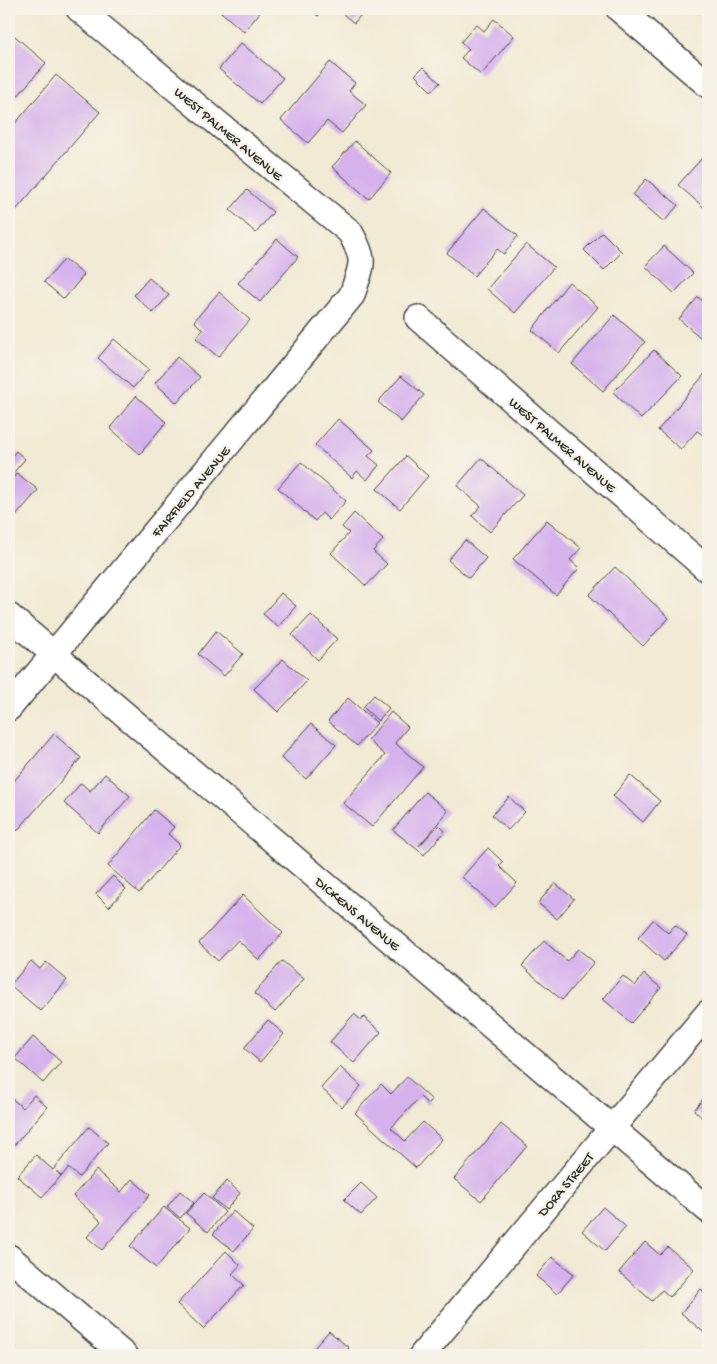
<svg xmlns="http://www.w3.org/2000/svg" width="717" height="1364" font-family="'Gochi Hand',sans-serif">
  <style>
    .building { fill: #d6b2ed }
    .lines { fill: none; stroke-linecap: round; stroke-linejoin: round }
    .minor-casing { stroke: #494844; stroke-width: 28 }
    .minor { stroke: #fff; stroke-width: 25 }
    .labels { text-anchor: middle; stroke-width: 5; stroke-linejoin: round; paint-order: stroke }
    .street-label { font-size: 14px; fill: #2b2b2b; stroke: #f7f3e8 }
  </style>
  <rect width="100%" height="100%" fill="#f7f3e8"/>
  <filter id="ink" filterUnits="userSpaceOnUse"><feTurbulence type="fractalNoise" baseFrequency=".02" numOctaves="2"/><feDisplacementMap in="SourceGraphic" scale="10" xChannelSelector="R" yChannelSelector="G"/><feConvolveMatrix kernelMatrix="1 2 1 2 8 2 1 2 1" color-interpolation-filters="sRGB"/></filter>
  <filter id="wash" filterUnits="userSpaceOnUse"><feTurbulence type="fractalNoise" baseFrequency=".0096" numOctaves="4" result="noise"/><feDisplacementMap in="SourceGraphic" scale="20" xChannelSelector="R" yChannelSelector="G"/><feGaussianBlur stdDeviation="1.12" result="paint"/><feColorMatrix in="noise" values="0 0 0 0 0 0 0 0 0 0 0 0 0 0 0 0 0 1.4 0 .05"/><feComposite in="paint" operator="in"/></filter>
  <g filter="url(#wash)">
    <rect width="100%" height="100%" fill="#f1ead4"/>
    <g id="blocks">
      <g class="building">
        <path d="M224,9H261L262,10L244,32L221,12Z"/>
        <path d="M310,9H324L318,16Z"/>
        <path d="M337,9H366L354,23Z"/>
        <path d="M494,19L514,36L481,75L461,58L469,49L461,42L476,24L484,31Z"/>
        <path d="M9,31L46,63L9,106Z"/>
        <path d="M241,43L283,78L260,104L219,69Z"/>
        <path d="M330,62L355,83L349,91L366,105L342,133L327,121L308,143L281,120Z"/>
        <path d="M423,67L440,83L431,91L415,75Z"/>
        <path d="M56,75L100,112L11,216L9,214V131Z"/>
        <path d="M355,141L391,173L369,199L332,167Z"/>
        <path d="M703,157L708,162V211L678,185Z"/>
        <path d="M646,179L678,205L664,222L633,195Z"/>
        <path d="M247,190L273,212L256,233L230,210Z"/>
        <path d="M484,208L518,236L504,254L497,249L474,276L447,253Z"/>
        <path d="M602,232L622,252L604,270L584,250Z"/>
        <path d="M277,239L298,257L260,302L238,283Z"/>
        <path d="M526,244L554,267L515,313L487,289Z"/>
        <path d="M664,246L693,273L674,293L645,266Z"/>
        <path d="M65,259L84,275L64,299L44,282Z"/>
        <path d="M149,278L169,295L153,313L134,295Z"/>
        <path d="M569,282L598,307L559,353L532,330Z"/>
        <path d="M219,292L250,320L218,357L196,338L203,330L194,321Z"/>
        <path d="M698,297L708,306V332L702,339L679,319Z"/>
        <path d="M614,315L645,342L603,391L572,364Z"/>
        <path d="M114,339L149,369L133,388L98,358Z"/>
        <path d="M654,350L682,376L641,419L613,392Z"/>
        <path d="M177,357L200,377L177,403L155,383Z"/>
        <path d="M708,370V429L703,435L697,431L681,449L658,430Z"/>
        <path d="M401,376L424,395L401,422L378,402Z"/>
        <path d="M136,396L166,422L140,454L110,428Z"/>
        <path d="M338,419L374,450L368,456L379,465L367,480L357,471L352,478L315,445Z"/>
        <path d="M16,451L25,459L9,478V460Z"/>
        <path d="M406,456L428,476L400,509L377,489Z"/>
        <path d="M481,458L523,495L490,532L472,516L481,506L457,486Z"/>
        <path d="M301,462L346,501L329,520L322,513L315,521L278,488Z"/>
        <path d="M708,463V476L702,471Z"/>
        <path d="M17,473L38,490L10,523L9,483Z"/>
        <path d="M354,513L383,540L373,551L387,564L366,586L331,553L349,533L342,527Z"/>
        <path d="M547,520L581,548L570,560L579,568L556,595L513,559Z"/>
        <path d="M465,540L486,558L469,578L448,560Z"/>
        <path d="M615,567L669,618L643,646L589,595Z"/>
        <path d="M281,593L296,606L278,627L263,614Z"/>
        <path d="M311,615L337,639L318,660L292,635Z"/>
        <path d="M216,631L243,654L224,676L198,654Z"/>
        <path d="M283,659L307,681L278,712L254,689Z"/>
        <path d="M374,695L389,708L378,721L363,707Z"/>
        <path d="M348,698L377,723L357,746L328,721Z"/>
        <path d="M391,712L408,727L395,743L423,767L372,827L343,803L385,755L368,740Z"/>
        <path d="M311,724L336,745L306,779L281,758Z"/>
        <path d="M54,734L81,758L17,831L9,823V787Z"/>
        <path d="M105,774L130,796L98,833L64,803L81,783L90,791Z"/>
        <path d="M630,775L660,801L643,822L613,796Z"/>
        <path d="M425,792L448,811L419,846L439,825L445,831L424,855L393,830Z"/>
        <path d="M509,797L525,812L508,830L492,815Z"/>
        <path d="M154,810L174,827L168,834L180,845L139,893L108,866Z"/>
        <path d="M488,848L503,862L499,866L517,883L495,907L462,877Z"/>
        <path d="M113,876L126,889L109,907L96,894Z"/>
        <path d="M555,883L574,899L557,919L538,903Z"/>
        <path d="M243,895L283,933L259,960L238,940L218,961L199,943Z"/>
        <path d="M653,920L668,933L675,925L687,935L664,961L638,938Z"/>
        <path d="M544,941L567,961L578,949L594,962L562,1000L522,966Z"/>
        <path d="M31,961L40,969L46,962L67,980L41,1011L10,985Z"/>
        <path d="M282,961L304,979L275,1012L254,993Z"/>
        <path d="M644,974L661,988L631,1023L603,999L623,976L635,986Z"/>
        <path d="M354,1014L361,1020L364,1017L381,1032L354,1063L330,1042Z"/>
        <path d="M268,1020L284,1034L260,1062L244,1048Z"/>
        <path d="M33,1037L61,1062L43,1083L15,1058Z"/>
        <path d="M340,1067L361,1086L342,1107L321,1088Z"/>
        <path d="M407,1077L432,1100L428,1104L420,1097L391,1128L405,1141L423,1122L442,1139L416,1168L355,1113L381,1084L391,1094Z"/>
        <path d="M708,1093V1123L694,1110Z"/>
        <path d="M34,1095L47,1107L11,1149L9,1147V1096L23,1108Z"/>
        <path d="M501,1124L527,1146L481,1201L454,1179Z"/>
        <path d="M89,1127L108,1143L79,1177L68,1168L62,1176L56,1171L61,1176L42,1197L17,1176L36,1155L53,1170Z"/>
        <path d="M96,1170L121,1192L132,1179L150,1195L102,1250L87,1237L101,1221L73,1196Z"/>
        <path d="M227,1181L240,1193L226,1210L212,1198Z"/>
        <path d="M361,1183L377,1198L361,1215L344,1200Z"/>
        <path d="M180,1191L194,1203L180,1218L167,1207Z"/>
        <path d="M204,1193L225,1212L208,1232L186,1213Z"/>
        <path d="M164,1207L190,1228L156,1268L130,1246Z"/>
        <path d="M603,1207L626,1227L605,1251L582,1231Z"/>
        <path d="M233,1211L253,1229L234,1251L213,1234Z"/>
        <path d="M645,1242L660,1255L668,1247L694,1269L670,1297L662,1290L652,1301L619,1272Z"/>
        <path d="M226,1251L240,1265L232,1274L244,1285L203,1329L177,1304Z"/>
        <path d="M552,1257L574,1274L557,1294L536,1276Z"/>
        <path d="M701,1289L708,1296V1336L681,1313Z"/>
        <path d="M329,1331L349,1348L343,1355H308Z"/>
      </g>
    </g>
  </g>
  <g filter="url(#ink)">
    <use href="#blocks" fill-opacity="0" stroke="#494844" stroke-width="1"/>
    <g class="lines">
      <g class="minor-casing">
        <g id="minor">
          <path d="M619,9L708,85"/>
          <path d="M418,318L708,570"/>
          <path d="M9,616L708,1210"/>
          <path d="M9,708L352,295C362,263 367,263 350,232L79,9"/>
          <path d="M9,1257L124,1355"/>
          <path d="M422,1355L708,1013"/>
        </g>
      </g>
      <use href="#minor" class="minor"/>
    </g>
  </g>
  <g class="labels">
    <g class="street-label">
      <text transform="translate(229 133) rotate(40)" y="5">WEST PALMER AVENUE</text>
      <text transform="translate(563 444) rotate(41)" y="5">WEST PALMER AVENUE</text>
      <text transform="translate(190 491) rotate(-50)" y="5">FAIRFIELD AVENUE</text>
      <text transform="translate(358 913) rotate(40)" y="5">DICKENS AVENUE</text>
      <text transform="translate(565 1184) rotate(-50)" y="5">DORA STREET</text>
    </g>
  </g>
  <rect width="717" height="1364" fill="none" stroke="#f7f3e8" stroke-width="30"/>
</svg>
